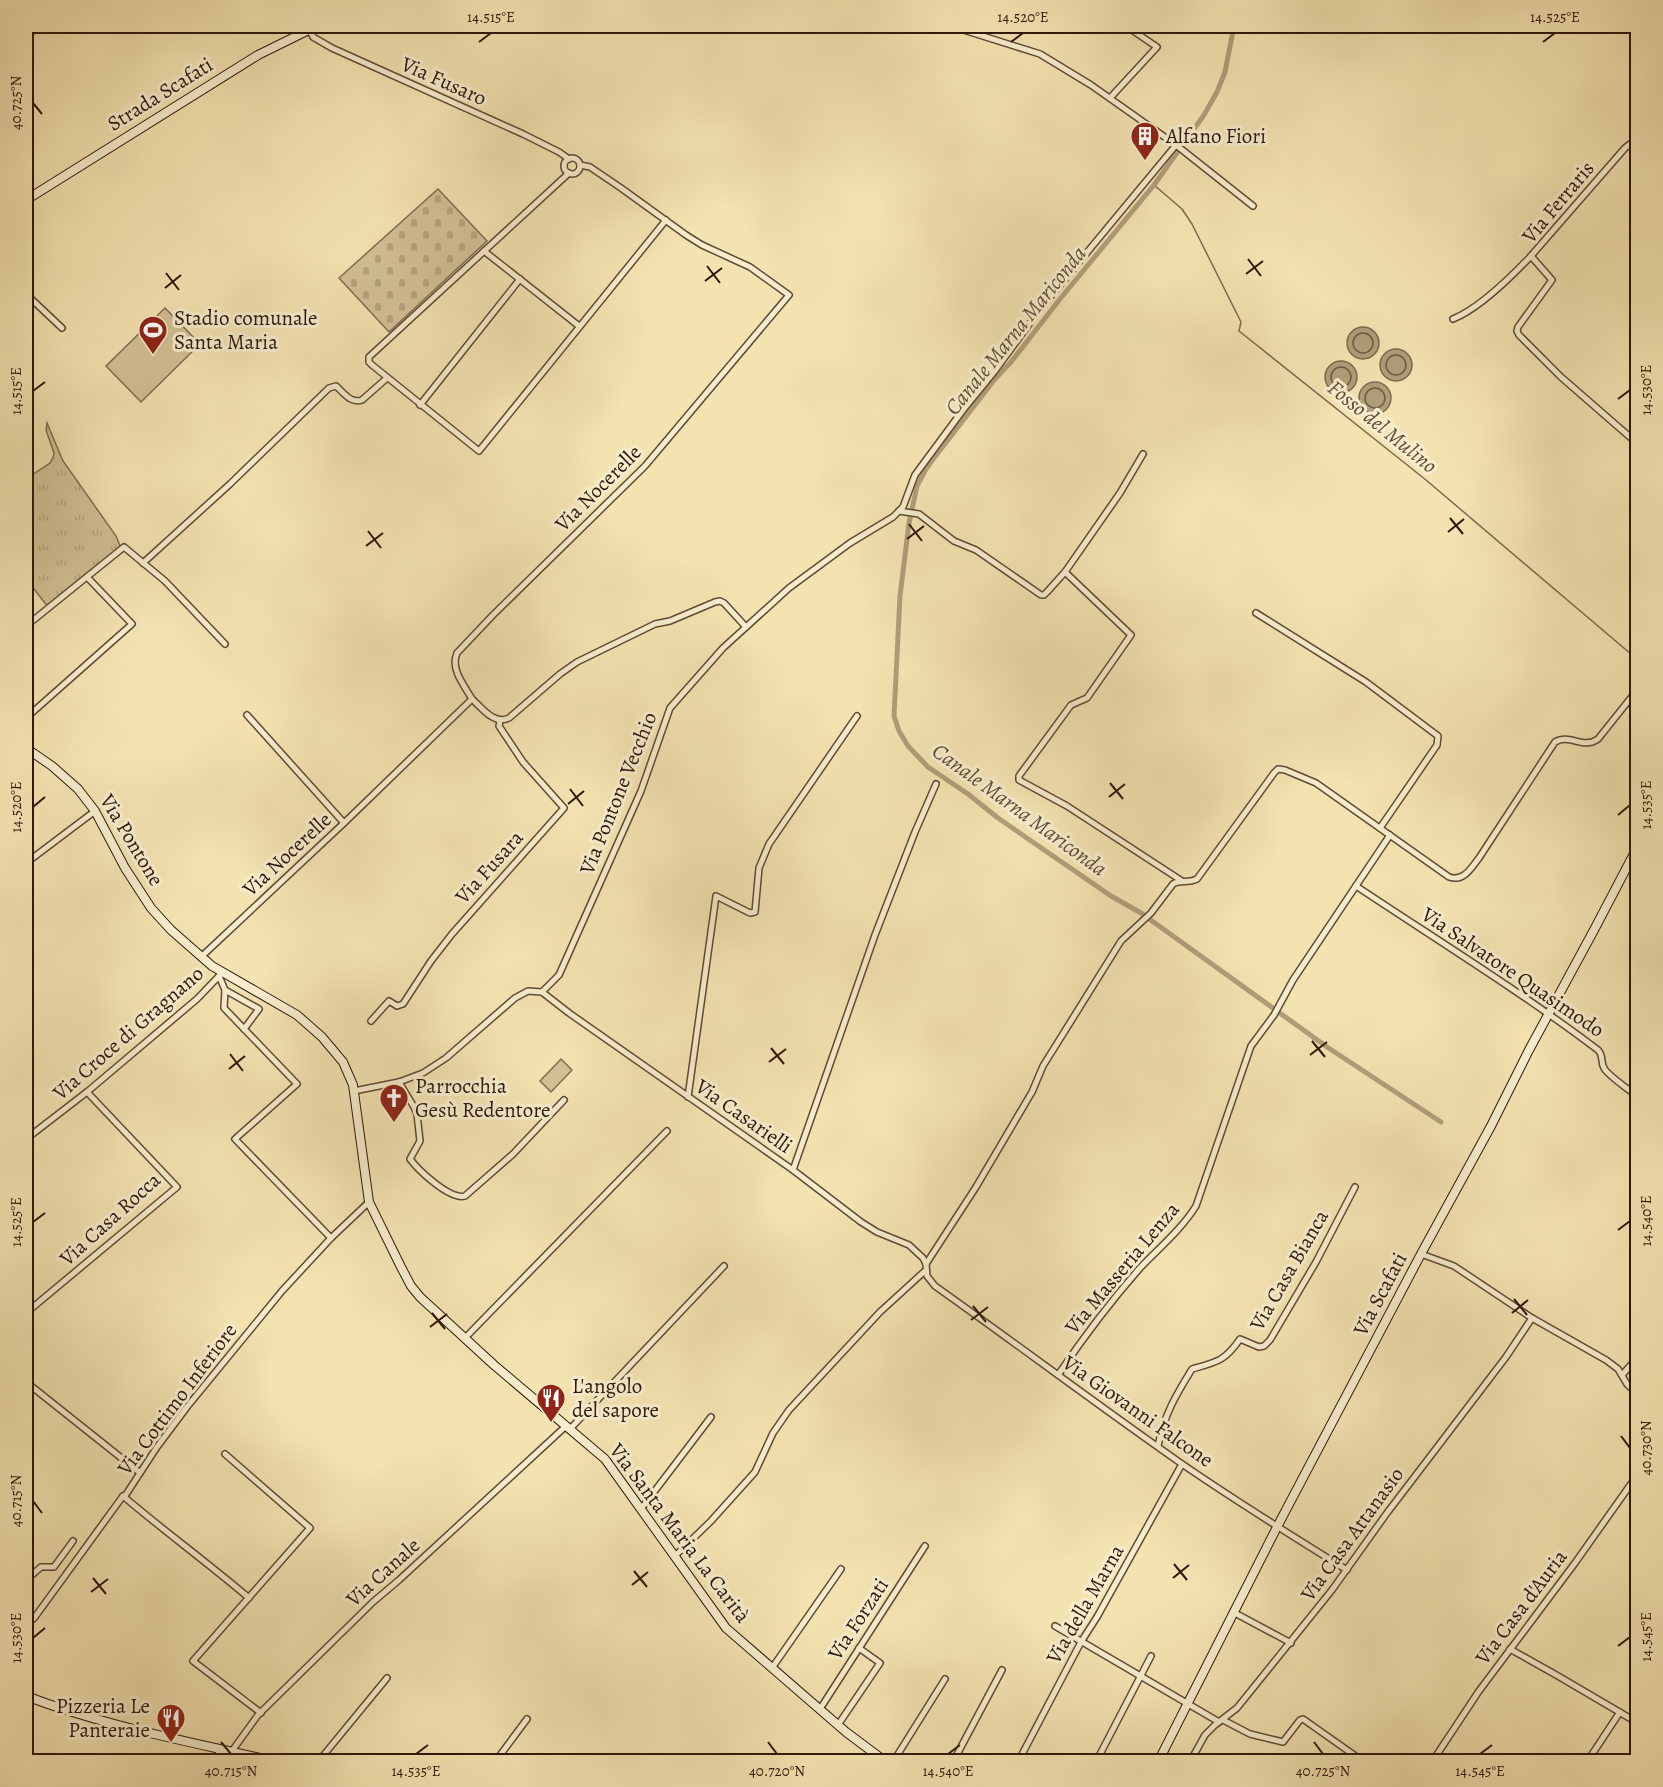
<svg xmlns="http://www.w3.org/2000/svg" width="1663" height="1787" font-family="Alegreya,serif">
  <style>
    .grass { fill: url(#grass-tufts); stroke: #806c51; stroke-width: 1.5 }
    .cemetery { fill: url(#cemetery-stones); stroke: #806c51; stroke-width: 1.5 }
    .park { fill: #d2c095; stroke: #806c51; stroke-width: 1.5 }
    .water { fill: #b09e79; stroke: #7c684e; stroke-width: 1.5 }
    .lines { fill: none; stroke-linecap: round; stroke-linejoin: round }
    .shore { stroke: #6f5a43; stroke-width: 1.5 }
    .stream { stroke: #7c684e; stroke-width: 1.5 }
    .canal { stroke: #b09e79; stroke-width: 5 }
    .street-casing { stroke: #5f4a36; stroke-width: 8 }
    .secondary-casing { stroke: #2e170d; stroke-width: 10 }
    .street { stroke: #f7edcc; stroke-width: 5 }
    .secondary { stroke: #f7edcc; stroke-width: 8 }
    .ticks { fill: none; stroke: #2e170d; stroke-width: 2 }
    .labels { text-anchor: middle; stroke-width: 6; stroke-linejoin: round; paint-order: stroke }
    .street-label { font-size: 21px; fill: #2e170d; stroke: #f7edcc }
    .poi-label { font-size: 21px; fill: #2e170d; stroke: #f7edcc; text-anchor: start }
    .water-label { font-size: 22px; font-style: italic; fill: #624d38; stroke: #f7edcc }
    .neatline { fill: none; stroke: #2e170d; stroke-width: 2 }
    .ticks-label { font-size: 15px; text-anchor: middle; fill: #2e170d }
  </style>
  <defs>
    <pattern id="grass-tufts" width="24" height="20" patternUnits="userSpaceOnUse" patternTransform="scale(1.5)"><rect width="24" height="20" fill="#d2c095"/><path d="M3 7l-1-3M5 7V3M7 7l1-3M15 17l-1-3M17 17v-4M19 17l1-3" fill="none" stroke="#b5a47f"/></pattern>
    <pattern id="cemetery-stones" width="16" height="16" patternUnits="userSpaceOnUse" patternTransform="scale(1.5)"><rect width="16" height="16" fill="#d2c095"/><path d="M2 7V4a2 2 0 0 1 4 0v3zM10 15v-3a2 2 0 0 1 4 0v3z" fill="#b5a47f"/></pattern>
  </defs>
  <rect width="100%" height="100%" fill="#f3e3b1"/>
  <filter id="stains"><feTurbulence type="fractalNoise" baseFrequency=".00333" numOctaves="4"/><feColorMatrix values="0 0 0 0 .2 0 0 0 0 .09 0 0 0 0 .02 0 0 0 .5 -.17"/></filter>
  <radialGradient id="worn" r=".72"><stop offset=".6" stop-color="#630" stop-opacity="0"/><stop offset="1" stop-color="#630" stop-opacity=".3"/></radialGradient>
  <path class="grass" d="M47,423L63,461L116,536L121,548L48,607L34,589L30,591L26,584V479L50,463L53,458L54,453L46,430Z"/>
  <path class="cemetery" d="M438,189L487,241L389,332L339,278Z"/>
  <g class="park">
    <path d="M165,308L200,344L141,402L106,366Z"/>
    <path d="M561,1059L572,1070L551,1092L540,1081Z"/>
  </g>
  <g class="water">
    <circle cx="1363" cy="343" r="16"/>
    <circle cx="1396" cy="365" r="16"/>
    <circle cx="1341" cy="377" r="16"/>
    <circle cx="1375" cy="398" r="16"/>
  </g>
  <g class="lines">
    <g class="shore">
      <circle cx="1363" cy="343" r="10"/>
      <circle cx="1396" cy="365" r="10"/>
      <circle cx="1341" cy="377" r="10"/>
      <circle cx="1375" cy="398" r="10"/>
    </g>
    <path class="stream" d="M1154,185L1182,209L1192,224L1241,322L1239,331L1426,480L1638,660"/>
    <path class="canal" d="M1234,26L1225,72L1217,92L1204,115L1154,185L1060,299L1011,362L995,379L934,458L926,469L917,486L909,523L900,596L894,716L899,731L908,746L928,767L968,794L998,818L1111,896L1141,913L1327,1047L1441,1122"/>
    <g class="street-casing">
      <g id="street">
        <path d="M951,26L1040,54L1091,85L1176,145L1253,206"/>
        <path d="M309,29L313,37L332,48L523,134L559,152L569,159"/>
        <path d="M26,39L36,26"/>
        <path d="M1110,98L1157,47L1126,26"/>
        <path d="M1638,138L1625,148L1531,256L1552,280L1518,327L1517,331L1519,335L1561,377L1638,444"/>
        <circle cx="572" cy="166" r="8"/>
        <path d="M569,173L369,357V362L372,365L479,451L666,220"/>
        <path d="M484,251L579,326"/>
        <path d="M26,294L62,328"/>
        <path d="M1453,319C1478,309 1512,276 1531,256"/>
        <path d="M420,405L520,279"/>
        <path d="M1143,454L1120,493L1065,572L1131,635L1087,698L1071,705L1019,776V780L1067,806L1182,881"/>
        <path d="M899,511L919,514L954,541L976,550L1041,595H1044L1047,592L1065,572"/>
        <path d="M143,563L230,484L329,388L336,386C344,393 351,404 362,400L387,378"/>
        <path d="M1256,613L1366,682L1438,736L1437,745L1380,828"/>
        <path d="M26,626L124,547L165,581L225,644"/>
        <path d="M472,699C483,709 494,725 509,718L560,674L577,662L655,624L670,621L715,602L720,601L724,603L746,627"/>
        <path d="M247,715L344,823"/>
        <path d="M26,718L132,624L87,577"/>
        <path d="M26,863L95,811"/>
        <path d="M1356,886C1437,940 1520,991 1598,1050C1604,1056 1600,1061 1604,1068C1607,1075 1631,1091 1638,1097"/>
        <path d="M201,957L344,823L472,699C464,685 450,669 457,653L493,615L645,466L789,295L750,267L702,245L686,235L621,188L590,167L580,165"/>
        <path d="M219,976L225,990L224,1008L297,1084L235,1139L331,1238"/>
        <path d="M225,990L259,1009L244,1029"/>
        <path d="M542,992L559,975L641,791L670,708L723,648L789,588L850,543L893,517L903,507L915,475L963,410L994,372L1041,308L1176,145"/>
        <path d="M542,992L569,1013L793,1170L861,1222L877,1232L909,1245L923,1258L926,1264L927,1276L935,1286C1018,1345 1099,1406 1182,1464C1236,1501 1292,1536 1347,1570"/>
        <path d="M371,1021L389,1001L397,1006L403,1004L431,961L452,934L564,808L523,762L499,726L500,721"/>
        <path d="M399,1082L414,1107L417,1114L420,1141L410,1159C419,1171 450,1200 465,1196L513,1154L564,1100"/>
        <path d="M354,1091L399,1082L423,1073L446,1058L515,998L528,991L542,992"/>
        <path d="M688,1097L716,896L750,913L755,912L759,868L769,844L857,716"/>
        <path d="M26,1139L87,1092L197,999L221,974"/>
        <path d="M793,1170L875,935L915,832L936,784"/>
        <path d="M1421,1254L1454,1266L1532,1318L1606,1360L1618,1369L1627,1384L1638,1395"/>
        <path d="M926,1264L976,1187L1032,1092L1043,1066L1121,941L1151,913L1173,884C1181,879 1187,884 1197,879L1274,773L1278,769L1285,770L1316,783L1449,877C1464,882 1471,868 1479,858L1555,742C1570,733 1583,750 1598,739L1638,689"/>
        <path d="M26,1313L177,1187L87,1092"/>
        <path d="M465,1338L667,1131"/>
        <path d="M1058,1375C1083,1338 1110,1302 1140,1268C1159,1248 1181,1230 1196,1206L1251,1046L1274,1015L1293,980L1390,835"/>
        <path d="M1622,1375L1638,1357"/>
        <path d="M26,1382L139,1472"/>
        <path d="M570,1429L724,1266"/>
        <path d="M1158,1446C1164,1415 1176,1395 1192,1369C1217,1362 1225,1361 1240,1339L1259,1347L1264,1346L1270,1340L1316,1262L1355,1187"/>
        <path d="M225,1454L310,1528L193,1661L261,1713"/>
        <path d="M123,1496C164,1531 208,1563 249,1598"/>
        <path d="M641,1509L711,1417"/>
        <path d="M675,1556L711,1521L755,1472L773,1433L789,1410L880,1312L926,1270"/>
        <path d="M26,1580L41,1567H54L73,1541"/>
        <path d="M1233,1612L1291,1643"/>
        <path d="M26,1626L35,1617L123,1496H125L157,1447L187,1407L282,1291L331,1238L369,1202"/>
        <path d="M1055,1626L1219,1722"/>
        <path d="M1510,1649L1558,1676L1638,1723"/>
        <path d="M772,1668L841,1569"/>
        <path d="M820,1709L925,1546"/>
        <path d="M1223,1720L1250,1734L1283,1742L1300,1720L1303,1719L1364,1762"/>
        <path d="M838,1725L880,1663L859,1648"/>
        <path d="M232,1751L258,1715L373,1602L399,1580L566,1426"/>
        <path d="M214,1762L220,1750"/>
        <path d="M318,1762L387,1678"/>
        <path d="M495,1762L527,1719"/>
        <path d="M893,1762L945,1679"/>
        <path d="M953,1762L1002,1670"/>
        <path d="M1018,1762L1081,1642L1097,1617L1182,1464"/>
        <path d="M1096,1762L1151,1656"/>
        <path d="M1190,1762L1205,1735L1215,1725L1237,1708L1332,1590L1387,1513L1506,1357L1532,1318"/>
        <path d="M1432,1762L1479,1691L1575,1563L1638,1474"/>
        <path d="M1587,1762L1620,1712"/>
      </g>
    </g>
    <g class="secondary-casing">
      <g id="secondary">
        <path d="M26,200L258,55L317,26"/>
        <path d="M26,748L52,766L78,789L95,811L125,868L151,908L171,930L212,966L297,1015L322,1037L343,1062L353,1085L369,1202L401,1267L411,1286L420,1297L494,1365L605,1459L726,1628L846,1732L886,1762"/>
        <path d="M26,1696C107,1727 193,1742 277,1762"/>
        <path d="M1158,1762L1277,1527L1421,1254L1491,1126L1529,1050L1594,930L1638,846"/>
      </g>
    </g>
    <use href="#street" class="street"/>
    <use href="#secondary" class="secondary"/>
  </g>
  <path class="ticks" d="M479,42L491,33M1011,42L1023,33M1543,42L1555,33M33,103L42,114M1248,259L1261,276M707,266L720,283M166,273L179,290M1246,274L1263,261M705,281L722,268M165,288L181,275M33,391L45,382M1618,399L1630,390M1450,518L1463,534M909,524L922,541M368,531L381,548M1448,532L1464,519M907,539L924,526M366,546L383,533M1110,783L1123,799M570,789L583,806M1109,797L1125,784M568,804L584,791M33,807L45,797M1618,815L1630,805M1312,1041L1325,1057M771,1048L784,1064M230,1054L243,1071M1310,1055L1327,1042M769,1062L786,1049M229,1069L245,1056M33,1222L45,1213M1618,1230L1630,1221M1514,1299L1527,1315M973,1306L986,1322M432,1313L445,1329M1512,1313L1528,1300M971,1320L988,1307M430,1327L447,1314M1621,1436L1630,1448M33,1501L42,1513M1174,1564L1187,1580M634,1571L647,1587M93,1578L106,1594M1173,1578L1189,1565M632,1585L648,1572M91,1592L108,1579M33,1638L45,1628M1618,1646L1630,1637M221,1742L231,1754M768,1742L777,1754M1314,1742L1323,1754M416,1754L428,1745M948,1754L960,1745M1480,1754L1492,1745"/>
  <defs>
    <g id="building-pin" transform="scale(1.5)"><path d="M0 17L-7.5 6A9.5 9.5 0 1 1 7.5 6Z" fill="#8f2418" stroke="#f7edcc"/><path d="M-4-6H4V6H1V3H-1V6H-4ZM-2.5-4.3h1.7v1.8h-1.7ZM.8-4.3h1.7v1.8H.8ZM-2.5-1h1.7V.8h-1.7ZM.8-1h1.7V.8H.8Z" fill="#fff"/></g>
    <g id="stadium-pin" transform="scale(1.5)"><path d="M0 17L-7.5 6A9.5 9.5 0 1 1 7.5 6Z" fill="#8f2418" stroke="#f7edcc"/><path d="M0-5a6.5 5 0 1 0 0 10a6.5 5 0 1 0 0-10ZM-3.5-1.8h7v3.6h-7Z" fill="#fff"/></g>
    <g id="church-pin" transform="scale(1.5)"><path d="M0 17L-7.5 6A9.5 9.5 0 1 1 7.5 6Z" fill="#8f2418" stroke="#f7edcc"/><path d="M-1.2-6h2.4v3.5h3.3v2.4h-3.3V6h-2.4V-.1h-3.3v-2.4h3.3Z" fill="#fff"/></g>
    <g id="restaurant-pin" transform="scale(1.5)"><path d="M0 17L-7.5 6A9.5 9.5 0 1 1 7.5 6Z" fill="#8f2418" stroke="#f7edcc"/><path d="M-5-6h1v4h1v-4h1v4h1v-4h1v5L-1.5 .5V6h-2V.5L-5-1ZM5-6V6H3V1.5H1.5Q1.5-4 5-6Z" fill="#fff"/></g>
  </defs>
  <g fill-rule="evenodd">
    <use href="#building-pin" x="1145" y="136"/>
    <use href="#stadium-pin" x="153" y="330"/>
    <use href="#church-pin" x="394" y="1098"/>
    <use href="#restaurant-pin" x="551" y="1398"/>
    <use href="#restaurant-pin" x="171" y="1718"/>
  </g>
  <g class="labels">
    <g class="street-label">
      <text transform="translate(444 81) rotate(24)" y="7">Via Fusaro</text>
      <text transform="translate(160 94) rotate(-32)" y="7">Strada Scafati</text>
      <text transform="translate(1558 202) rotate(-50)" y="7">Via Ferraris</text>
      <text transform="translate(598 488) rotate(-45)" y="7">Via Nocerelle</text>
      <text transform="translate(618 793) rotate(-68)" y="7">Via Pontone Vecchio</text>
      <text transform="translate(132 840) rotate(59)" y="7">Via Pontone</text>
      <text transform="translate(287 854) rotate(-43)" y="7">Via Nocerelle</text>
      <text transform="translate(489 867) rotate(-48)" y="7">Via Fusara</text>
      <text transform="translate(1513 972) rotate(34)" y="7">Via Salvatore Quasimodo</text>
      <text transform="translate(128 1033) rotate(-41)" y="7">Via Croce di Gragnano</text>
      <text transform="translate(744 1116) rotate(35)" y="7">Via Casarielli</text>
      <text transform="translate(110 1219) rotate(-42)" y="7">Via Casa Rocca</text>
      <text transform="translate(1122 1268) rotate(-50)" y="7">Via Masseria Lenza</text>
      <text transform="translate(1289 1270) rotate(-60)" y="7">Via Casa Bianca</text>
      <text transform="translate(1380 1294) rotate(-62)" y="7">Via Scafati</text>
      <text transform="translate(177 1399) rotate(-53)" y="7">Via Cottimo Inferiore</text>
      <text transform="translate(1138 1411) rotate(35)" y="7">Via Giovanni Falcone</text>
      <text transform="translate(680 1533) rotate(53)" y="7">Via Santa Maria La Carità</text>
      <text transform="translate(1352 1534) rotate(-54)" y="7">Via Casa Attanasio</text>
      <text transform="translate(383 1572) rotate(-42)" y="7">Via Canale</text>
      <text transform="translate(1085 1604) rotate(-60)" y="7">Via della Marna</text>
      <text transform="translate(1521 1607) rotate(-53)" y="7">Via Casa d'Auria</text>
      <text transform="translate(858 1619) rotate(-57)" y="7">Via Forzati</text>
    </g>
    <g class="poi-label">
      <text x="1166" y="143">Alfano Fiori</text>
      <text x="174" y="325">Stadio comunale<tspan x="174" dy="24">Santa Maria</tspan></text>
      <text x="415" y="1093">Parrocchia<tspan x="415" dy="24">Gesù Redentore</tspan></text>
      <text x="572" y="1393">L'angolo<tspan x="572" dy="24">del sapore</tspan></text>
      <text x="150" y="1713" text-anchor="end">Pizzeria Le<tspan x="150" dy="24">Panteraie</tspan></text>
    </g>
    <g class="water-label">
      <text transform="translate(1015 330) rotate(-51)" y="8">Canale Marna Mariconda</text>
      <text transform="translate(1383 426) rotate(39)" y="8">Fosso del Mulino</text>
      <text transform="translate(1020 809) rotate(36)" y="8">Canale Marna Mariconda</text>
    </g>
  </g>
  <rect width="1663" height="1787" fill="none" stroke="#f3e3b1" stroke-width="66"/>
  <rect x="33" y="33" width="1597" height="1721" class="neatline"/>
  <g class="ticks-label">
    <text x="491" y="22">14.515°E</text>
    <text x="1023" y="22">14.520°E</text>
    <text x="1555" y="22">14.525°E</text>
    <text transform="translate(16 103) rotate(-90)" y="5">40.725°N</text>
    <text transform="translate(1646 390) rotate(-90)" y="5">14.530°E</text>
    <text transform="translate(16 391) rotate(-90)" y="5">14.515°E</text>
    <text transform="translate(1646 805) rotate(-90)" y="5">14.535°E</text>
    <text transform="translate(16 807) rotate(-90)" y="5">14.520°E</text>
    <text transform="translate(1646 1221) rotate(-90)" y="5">14.540°E</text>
    <text transform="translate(16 1222) rotate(-90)" y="5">14.525°E</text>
    <text transform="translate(1646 1448) rotate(-90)" y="5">40.730°N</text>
    <text transform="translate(16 1501) rotate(-90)" y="5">40.715°N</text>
    <text transform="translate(1646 1637) rotate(-90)" y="5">14.545°E</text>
    <text transform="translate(16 1638) rotate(-90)" y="5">14.530°E</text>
    <text x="231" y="1776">40.715°N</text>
    <text x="416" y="1776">14.535°E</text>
    <text x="777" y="1776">40.720°N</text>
    <text x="948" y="1776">14.540°E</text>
    <text x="1323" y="1776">40.725°N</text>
    <text x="1480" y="1776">14.545°E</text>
  </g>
  <rect width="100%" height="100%" filter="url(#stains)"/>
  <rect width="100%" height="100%" fill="url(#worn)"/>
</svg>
